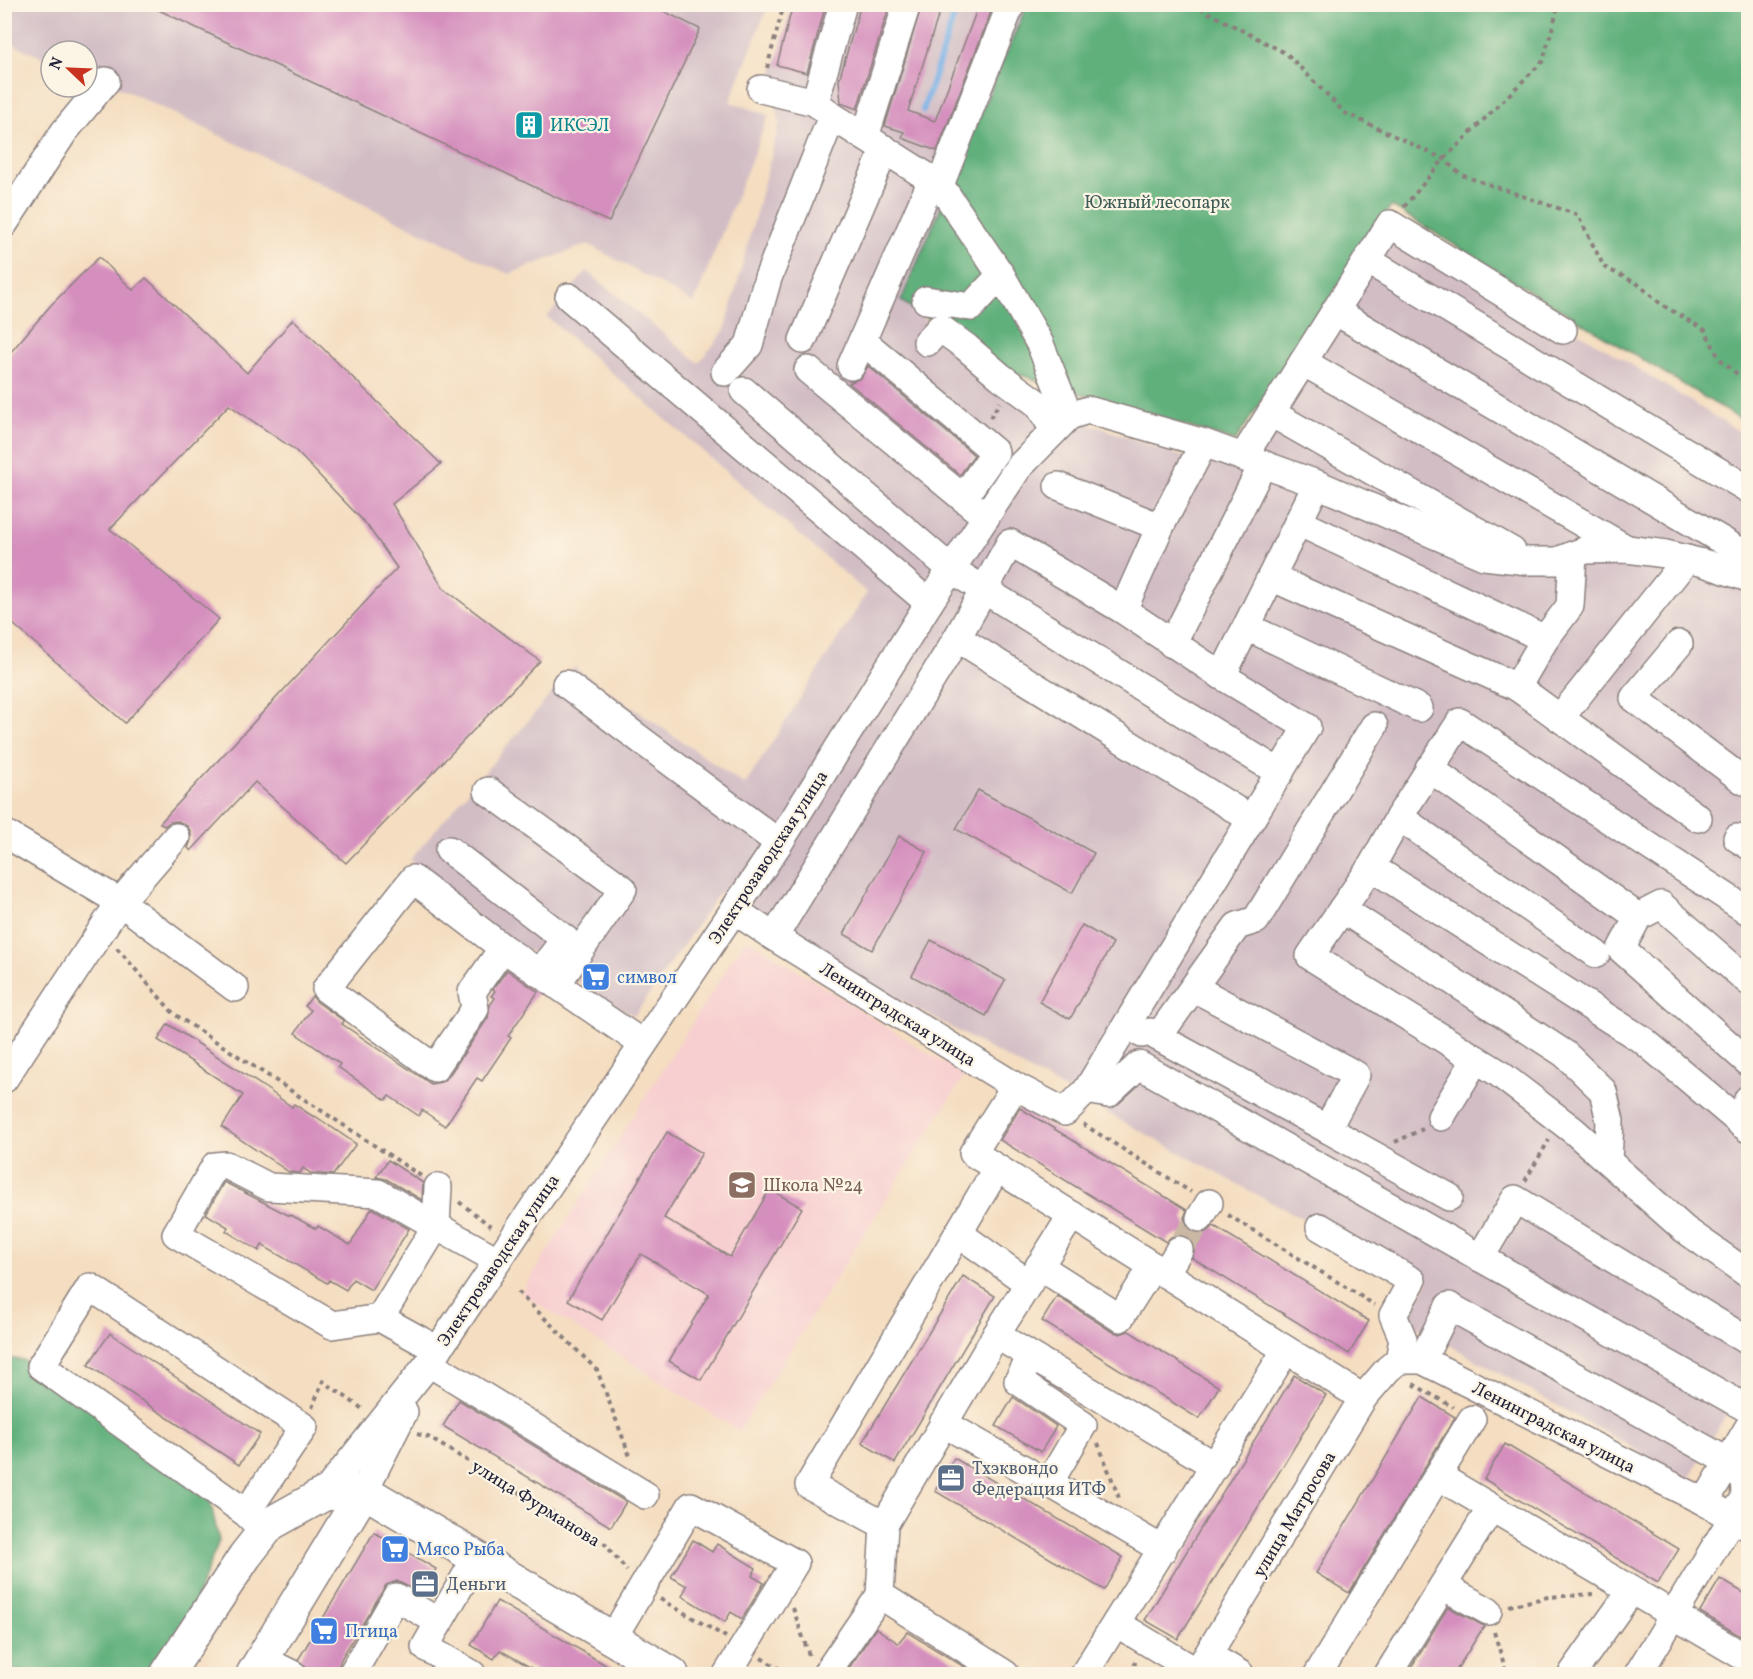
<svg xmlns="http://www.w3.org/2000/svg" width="1753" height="1679" font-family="Vollkorn,serif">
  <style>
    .built { fill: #f7cfd0 }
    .industrial { fill: #d2bdc5 }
    .forest { fill: #61b07b; stroke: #42695b; stroke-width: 1.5 }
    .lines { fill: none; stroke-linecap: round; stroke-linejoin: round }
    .stream { stroke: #77b0e7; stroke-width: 6 }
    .building { fill: #d58fbe }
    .minor-tunnel { stroke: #cab8a5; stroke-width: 27; stroke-dasharray: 27 14; stroke-linecap: butt }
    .minor-casing { stroke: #8b807e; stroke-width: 30 }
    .major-casing { stroke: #8b807e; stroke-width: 36 }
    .path { stroke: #8b807e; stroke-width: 4; stroke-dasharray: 4.5 4.5; stroke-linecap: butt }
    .minor { stroke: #fff; stroke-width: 27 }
    .major { stroke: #fff; stroke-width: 33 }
    .labels { text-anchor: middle; stroke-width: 4.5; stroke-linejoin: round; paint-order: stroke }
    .culture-label { font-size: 18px; fill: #0d838f; stroke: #fcf5e5; text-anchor: start }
    .park-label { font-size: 18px; fill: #405e59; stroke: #fcf5e5 }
    .street-label { font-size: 18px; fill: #22223b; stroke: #fcf5e5 }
    .shop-label { font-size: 18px; fill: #366cbe; stroke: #fcf5e5; text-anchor: start }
    .education-label { font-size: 18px; fill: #785e54; stroke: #fcf5e5; text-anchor: start }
    .service-label { font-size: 18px; fill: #4e5e75; stroke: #fcf5e5; text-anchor: start }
  </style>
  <rect width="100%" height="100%" fill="#fcf5e5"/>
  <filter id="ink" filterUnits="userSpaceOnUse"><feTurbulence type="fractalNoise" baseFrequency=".0167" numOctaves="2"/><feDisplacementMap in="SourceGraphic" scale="12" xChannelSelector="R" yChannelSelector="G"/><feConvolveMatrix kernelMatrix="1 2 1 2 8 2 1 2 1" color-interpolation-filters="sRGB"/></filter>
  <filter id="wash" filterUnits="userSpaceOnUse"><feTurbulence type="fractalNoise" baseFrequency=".008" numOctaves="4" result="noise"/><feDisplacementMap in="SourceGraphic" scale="24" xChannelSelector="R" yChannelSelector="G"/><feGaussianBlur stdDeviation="1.35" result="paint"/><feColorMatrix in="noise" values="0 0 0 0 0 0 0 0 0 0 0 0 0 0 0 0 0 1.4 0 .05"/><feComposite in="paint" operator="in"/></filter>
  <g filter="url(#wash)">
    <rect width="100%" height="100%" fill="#f4ddc0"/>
    <path class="built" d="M746,938L964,1076L739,1431L521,1293Z"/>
    <g class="industrial">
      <path d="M5,4L768,5L730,102L769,115L694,303L588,244L509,274L106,81L87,74V51H51V62L5,40Z"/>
      <path d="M792,5H1027L901,300L998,381L1085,422L1198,462L1242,447L1392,217L1748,437V1376L1689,1479L1406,1321L1428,1282L1261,1197L1056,1085L808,949L719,893L634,1016L500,933L410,860L574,667L745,785L867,593L547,317L587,271L699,363L725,330L780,122L770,82Z"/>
    </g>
    <g class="forest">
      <path d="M1027,5H1748V424L1391,206L1235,441L1014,373L901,301Z"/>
      <path d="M4,1358L23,1360L26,1362L208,1491L219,1541L183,1630L157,1674H20L5,1662Z"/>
    </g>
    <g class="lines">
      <path class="stream" d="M923,110L958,4"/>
    </g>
    <g id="blocks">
      <g class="building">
        <path d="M146,4H649L700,29L609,222Z"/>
        <path d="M793,4H826L807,73L777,65Z"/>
        <path d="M861,4H890L857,109L841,103L839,80Z"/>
        <path d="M922,4H942L908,111L935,121L979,4H994L937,151L902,138L904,132L885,126Z"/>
        <path d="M99,257L133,290L146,278L247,373L293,319L441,464L392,504L443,588L540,661L346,863L255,782L191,851L188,848L191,840V832L187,826L178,821L170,822L164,826L160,823L397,568L367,525L295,450L229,405L110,529L219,619L125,723L4,616V360L51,305Z"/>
        <path d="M868,366L974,455L960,475L849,383L861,378Z"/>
        <path d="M978,790L1094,853L1072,893L956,829Z"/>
        <path d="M899,836L927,852L872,950L844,934Z"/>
        <path d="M1082,925L1113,943L1070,1019L1039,1002Z"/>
        <path d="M931,940L1005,980L986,1016L912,976Z"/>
        <path d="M507,970L538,992L508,1036L511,1038L482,1081L477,1078L445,1126L422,1110L419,1116L389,1096L386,1100L338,1067L340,1064L295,1033L311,1010L305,1006L312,996L317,1002L344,1021L342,1024L431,1084L441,1082L448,1077L488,1018L490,1005L495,998L491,996L495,991L493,989Z"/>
        <path d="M168,1024L264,1087L292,1107L294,1104L314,1117L315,1116L356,1144L333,1175L310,1173L303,1168L300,1173L289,1172L222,1127L243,1095L158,1040Z"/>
        <path d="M1020,1108L1187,1210L1184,1218L1187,1226L1191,1231L1200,1234L1208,1231L1214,1226L1369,1321L1349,1354L1192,1258L1195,1249L1192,1242L1187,1237L1178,1234L1171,1237L1166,1242L1000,1140Z"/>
        <path d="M667,1132L702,1153L664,1218L730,1257L770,1189L802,1208L701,1380L669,1361L709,1294L641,1254L602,1320L568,1300Z"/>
        <path d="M388,1160L423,1183L422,1200L386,1179L376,1177Z"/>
        <path d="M224,1182L290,1216L291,1215L316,1229L318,1226L350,1245L372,1208L409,1229L371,1290L353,1279L346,1290L329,1280L327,1283L262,1245L259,1251L226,1231L228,1227L206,1214Z"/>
        <path d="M963,1276L995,1296L895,1463L862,1443Z"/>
        <path d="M1057,1296L1111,1331L1120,1334L1129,1331L1219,1387L1199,1419L1042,1321Z"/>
        <path d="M110,1333L260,1434L239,1465L88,1365Z"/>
        <path d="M1294,1375L1326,1395L1178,1639L1145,1620Z"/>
        <path d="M1013,1397L1056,1426L1041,1452L996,1426Z"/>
        <path d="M1422,1397L1455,1417L1349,1593L1316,1573Z"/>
        <path d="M459,1400L626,1502L611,1527L443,1426Z"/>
        <path d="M1505,1444L1679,1549L1658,1583L1484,1479Z"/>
        <path d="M954,1458L1123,1557L1104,1590L935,1491Z"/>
        <path d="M374,1532L436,1569L422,1594L397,1581L386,1585L341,1659L336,1674H308L305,1666L298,1660Z"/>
        <path d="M693,1540L712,1552L717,1544L756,1568L752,1576L764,1583L742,1619L731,1612L725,1622L682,1596L687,1586L671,1577Z"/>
        <path d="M1720,1579L1749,1596V1641L1700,1612Z"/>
        <path d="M497,1601L621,1674H542L500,1650L494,1659L471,1645Z"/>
        <path d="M1448,1607L1484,1626L1454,1674H1407Z"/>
        <path d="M876,1628L898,1643L907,1632L976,1674H845Z"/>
      </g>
    </g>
  </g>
  <g filter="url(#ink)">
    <use href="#blocks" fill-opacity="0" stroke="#8b807e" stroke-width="1.5"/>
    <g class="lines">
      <path class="minor-tunnel" d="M1179,1250L1200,1218"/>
      <g class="minor-casing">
        <g id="minor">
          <path d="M761,89L815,102L832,116L940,185L1001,275L1040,344L1069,416"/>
          <path d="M815,102L843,4"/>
          <path d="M865,137L907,4"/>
          <path d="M940,185L1011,4"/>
          <path d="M4,224L64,132L106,81"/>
          <path d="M1367,260L1748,489"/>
          <path d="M569,297L929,603"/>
          <path d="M926,300L971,307L1001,275"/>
          <path d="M1335,311L1748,556"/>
          <path d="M803,340L885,149"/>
          <path d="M927,342L940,328L966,347L1001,377L1038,404L1054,430"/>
          <path d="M870,347L995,452L963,498"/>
          <path d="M1303,362L1627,549"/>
          <path d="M851,366L932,180"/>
          <path d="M808,370L986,517"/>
          <path d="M725,372L749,345L768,278L832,116"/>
          <path d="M744,391L952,570L1280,773"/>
          <path d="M1271,413L1512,551"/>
          <path d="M1243,457L1390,224L1563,330"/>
          <path d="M1058,486L1160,527"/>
          <path d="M1298,522L1545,639"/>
          <path d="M1271,577L1517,687L1698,818"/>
          <path d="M1123,610L1160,527L1204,443"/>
          <path d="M1247,627L1419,708"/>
          <path d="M957,638L1251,819"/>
          <path d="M1172,644L1263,464"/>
          <path d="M1679,644L1634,698L1744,781L1748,774"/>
          <path d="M1222,676L1317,484"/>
          <path d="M566,684L779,843"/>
          <path d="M1517,687L1545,639L1570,606L1573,555"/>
          <path d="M1560,718L1687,559"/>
          <path d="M1429,768L1638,917L1621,949L1748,1062"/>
          <path d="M488,791L623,889L556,985"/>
          <path d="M1399,817L1596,954"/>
          <path d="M4,833L120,902L4,1079"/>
          <path d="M176,837L120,902L235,988"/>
          <path d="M1737,838L1748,845"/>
          <path d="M449,850L565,939L539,973"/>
          <path d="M1371,867L1644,1041L1748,1129"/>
          <path d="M1342,909L1565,1054L1603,1091L1610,1121L1608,1161"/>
          <path d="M734,910L774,937L1015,1086L1065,1112L1087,1090L1307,727L1222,676L1123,610L1010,543L957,638L774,937"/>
          <path d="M1748,911L1460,722L1399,817L1371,867L1310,956L1497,1072L1574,1131L1684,1229L1748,1274"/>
          <path d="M1638,917L1661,905L1748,981"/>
          <path d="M503,948L472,992L475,1009L435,1068L326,989L413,879L503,948L643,1044"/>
          <path d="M1142,1034L1150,1032L1158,1037L1237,926L1256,920L1374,726"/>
          <path d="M1158,1037L1327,1129L1356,1075L1194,988"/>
          <path d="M1015,1086L973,1153L1363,1398"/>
          <path d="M1087,1090L1108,1094L1139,1065L1748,1409"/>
          <path d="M1441,1117L1476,1059"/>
          <path d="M1741,1124L1748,1099"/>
          <path d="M1327,1129L1449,1197"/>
          <path d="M1200,1218L1209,1203"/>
          <path d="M1320,1227L1412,1281L1393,1315L1403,1339L1399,1360"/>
          <path d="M958,1233L1028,1283"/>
          <path d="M1480,1258L1515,1199L1748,1341"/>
          <path d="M1039,1266L1120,1318L1153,1266"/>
          <path d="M1165,1274L1179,1250"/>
          <path d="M380,1318L332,1325L176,1234L215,1166L226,1165L269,1187L378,1193L436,1226L438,1187"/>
          <path d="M996,1335L1215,1466"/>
          <path d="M438,1350L380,1318L436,1226L497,1260"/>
          <path d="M1031,1357L1018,1381L1083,1425L1049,1483"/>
          <path d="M1399,1360H1422L1705,1502L1748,1527"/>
          <path d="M1422,1360L1449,1306L1729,1462"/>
          <path d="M429,1363L645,1495"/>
          <path d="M943,1423L1027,1471"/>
          <path d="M1438,1476L1748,1659"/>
          <path d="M1046,1481L1163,1550"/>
          <path d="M364,1491L404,1412"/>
          <path d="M324,1494L429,1363L779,843L929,603L1018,468L1069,416L1088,410L1204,443L1317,484L1484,556L1528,561H1557L1586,550L1627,549L1666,554L1707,564L1748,578"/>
          <path d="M1705,1502L1748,1428"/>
          <path d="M246,1513L41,1366L90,1287L304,1427L246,1513L256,1523L270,1524"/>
          <path d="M884,1525L809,1485L997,1168"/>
          <path d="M468,1572L425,1647L472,1674"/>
          <path d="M1443,1586L1488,1611"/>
          <path d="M880,1595L884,1525L996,1335L1072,1215"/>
          <path d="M1116,1623L1197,1672"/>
          <path d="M612,1639L691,1506L795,1563L727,1674"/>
          <path d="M1208,1655L1240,1674"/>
          <path d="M262,1659L292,1674"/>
          <path d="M352,1674L396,1597L439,1622"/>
          <path d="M826,1674L880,1595L1005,1674"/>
          <path d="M1084,1674L1286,1350"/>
          <path d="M1196,1674L1363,1398L1388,1369L1399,1360"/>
          <path d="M1318,1674L1472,1419"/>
          <path d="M1388,1674L1491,1508"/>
          <path d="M1572,1674L1631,1591"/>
          <path d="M1638,1674L1741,1504"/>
        </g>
      </g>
      <g class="major-casing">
        <g id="major">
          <path d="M1748,1445L1746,1456L1748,1495"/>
          <path d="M364,1491L672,1674"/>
          <path d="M167,1674L245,1556L270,1524L324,1494L364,1491"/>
          <path d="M253,1674L364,1491"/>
        </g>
      </g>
      <g class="path">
        <path d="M1192,4L1287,54L1345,113L1444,159L1461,175L1578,215L1604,267L1638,284L1662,305L1705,330L1719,358L1738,375L1748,379"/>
        <path d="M767,68L784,4"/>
        <path d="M1404,207L1444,159L1543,61L1559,4"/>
        <path d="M990,418L1000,402"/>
        <path d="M117,948L174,1014L421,1176"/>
        <path d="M1083,1124L1191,1192"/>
        <path d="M1395,1142L1423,1129"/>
        <path d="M1525,1181L1549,1140"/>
        <path d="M459,1202L492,1227"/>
        <path d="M1228,1215L1375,1305"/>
        <path d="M518,1292L597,1370L631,1459"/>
        <path d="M1413,1384L1453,1407"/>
        <path d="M312,1408L323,1381L364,1410"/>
        <path d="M417,1434L428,1437L605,1544L627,1571"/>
        <path d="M1098,1443L1119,1498"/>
        <path d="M660,1599L726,1637"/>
        <path d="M1509,1606L1548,1597L1593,1594"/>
        <path d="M793,1608L810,1658"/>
        <path d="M1494,1632L1507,1674"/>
        <path d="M761,1658L789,1674"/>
        <path d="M1134,1674L1135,1661"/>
      </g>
      <use href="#minor" class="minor"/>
      <use href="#major" class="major"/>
    </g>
  </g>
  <defs>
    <g id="building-square" transform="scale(1.5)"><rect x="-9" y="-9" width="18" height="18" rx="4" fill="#0f9aa8" stroke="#fcf5e5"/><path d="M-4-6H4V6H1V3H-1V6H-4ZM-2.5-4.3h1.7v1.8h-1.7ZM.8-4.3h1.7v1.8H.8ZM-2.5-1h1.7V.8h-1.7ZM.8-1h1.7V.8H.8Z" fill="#fff"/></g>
    <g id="supermarket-square" transform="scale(1.5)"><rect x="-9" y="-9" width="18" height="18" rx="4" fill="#3f7fe0" stroke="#fcf5e5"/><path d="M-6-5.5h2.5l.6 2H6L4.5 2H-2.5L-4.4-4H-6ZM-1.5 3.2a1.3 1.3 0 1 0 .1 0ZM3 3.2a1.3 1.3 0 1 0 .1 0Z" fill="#fff"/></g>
    <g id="school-square" transform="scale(1.5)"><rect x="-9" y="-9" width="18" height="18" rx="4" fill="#8d6e63" stroke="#fcf5e5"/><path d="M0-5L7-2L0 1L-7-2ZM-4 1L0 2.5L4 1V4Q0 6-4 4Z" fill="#fff"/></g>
    <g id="office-square" transform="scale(1.5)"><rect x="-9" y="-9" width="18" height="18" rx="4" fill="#5c6f8a" stroke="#fcf5e5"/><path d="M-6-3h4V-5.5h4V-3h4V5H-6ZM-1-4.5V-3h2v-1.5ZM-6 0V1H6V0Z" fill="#fff"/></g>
  </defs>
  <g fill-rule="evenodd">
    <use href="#building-square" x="529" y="125"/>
    <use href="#supermarket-square" x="596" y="977"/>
    <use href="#school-square" x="742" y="1185"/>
    <use href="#office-square" x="951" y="1478"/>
    <use href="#supermarket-square" x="395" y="1549"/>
    <use href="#office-square" x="425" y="1584"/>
    <use href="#supermarket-square" x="324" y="1631"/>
  </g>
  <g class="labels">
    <g class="culture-label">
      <text x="550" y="131">ИКСЭЛ</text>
    </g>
    <g class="park-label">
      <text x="1157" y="208">Южный лесопарк</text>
    </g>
    <g class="street-label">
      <text transform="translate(768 857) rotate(-57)" y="6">Электрозаводская улица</text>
      <text transform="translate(898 1014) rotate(32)" y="6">Ленинградская улица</text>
      <text transform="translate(498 1260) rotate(-56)" y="6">Электрозаводская улица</text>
      <text transform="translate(1554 1427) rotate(27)" y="6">Ленинградская улица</text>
      <text transform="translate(536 1503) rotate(32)" y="6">улица Фурманова</text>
      <text transform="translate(1294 1514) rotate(-59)" y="6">улица Матросова</text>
    </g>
    <g class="shop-label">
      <text x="617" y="983">символ</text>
      <text x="416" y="1555">Мясо Рыба</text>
      <text x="345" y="1637">Птица</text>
    </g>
    <g class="education-label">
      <text x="763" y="1191">Школа №24</text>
    </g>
    <g class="service-label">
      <text x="972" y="1474">Тхэквондо<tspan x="972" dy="21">Федерация ИТФ</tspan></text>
      <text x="446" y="1590">Деньги</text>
    </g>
  </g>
  <rect width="1753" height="1679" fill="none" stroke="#fcf5e5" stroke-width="24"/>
  <g transform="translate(69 69) rotate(293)"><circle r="28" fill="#fcf5e5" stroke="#a5a1a1" stroke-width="1.5"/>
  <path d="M0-4.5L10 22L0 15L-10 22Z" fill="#c8321e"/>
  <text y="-9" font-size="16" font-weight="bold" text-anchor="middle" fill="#22223b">N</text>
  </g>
</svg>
